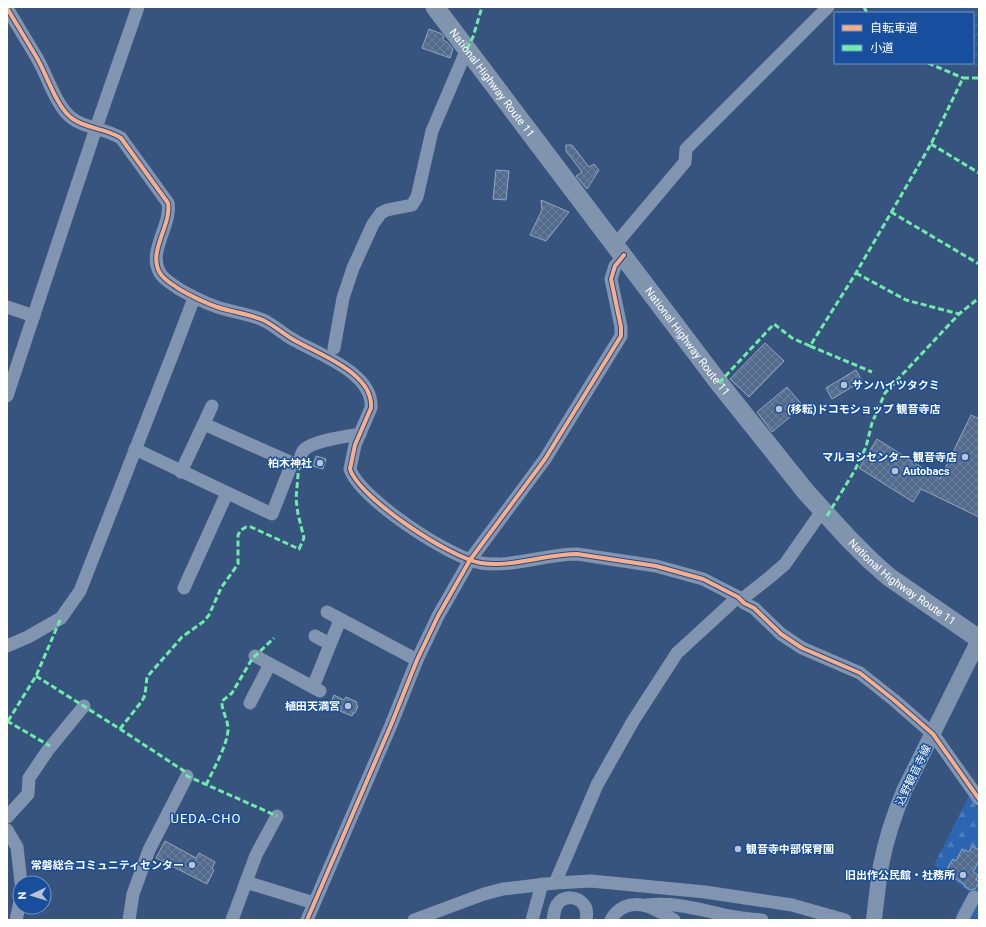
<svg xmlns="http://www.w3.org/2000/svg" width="986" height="927" font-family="Roboto,'Noto Sans JP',sans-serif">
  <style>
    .forest { fill: url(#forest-firs) }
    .water { fill: url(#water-waves) }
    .building { fill: url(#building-cross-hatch); stroke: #95a6bd }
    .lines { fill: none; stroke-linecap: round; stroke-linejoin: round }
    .minor { stroke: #8195b0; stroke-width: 13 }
    .major { stroke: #7e93ae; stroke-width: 16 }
    .highway { stroke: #8094ae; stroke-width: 19 }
    .quiet { stroke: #6deda7; stroke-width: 3; stroke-dasharray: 6 3; stroke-linecap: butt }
    .cycleway-casing { stroke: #174e9d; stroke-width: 6 }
    .cycleway { stroke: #ffac80; stroke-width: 4 }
    .poi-dot { fill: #b9c3d2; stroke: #174e9d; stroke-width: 1.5 }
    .labels { text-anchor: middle; stroke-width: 3; stroke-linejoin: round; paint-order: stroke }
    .street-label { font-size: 11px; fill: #fff; stroke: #174e9d }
    .poi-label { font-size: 11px; font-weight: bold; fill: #fff; stroke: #174e9d; text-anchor: end }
    .quarter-label { font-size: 13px; letter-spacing: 1px; fill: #fff; stroke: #174e9d }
  </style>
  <defs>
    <pattern id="forest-firs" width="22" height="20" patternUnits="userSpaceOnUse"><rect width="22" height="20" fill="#2c65b2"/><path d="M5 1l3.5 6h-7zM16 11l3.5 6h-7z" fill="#4c7cbe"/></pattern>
    <pattern id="water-waves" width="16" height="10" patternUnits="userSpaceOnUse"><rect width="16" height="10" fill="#315991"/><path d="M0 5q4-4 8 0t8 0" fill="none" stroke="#5072a2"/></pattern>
    <pattern id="building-cross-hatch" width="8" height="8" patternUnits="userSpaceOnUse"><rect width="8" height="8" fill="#536b8c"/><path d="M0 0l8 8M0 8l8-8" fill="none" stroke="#6d819d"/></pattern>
  </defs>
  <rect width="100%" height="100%" fill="#36547e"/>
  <path class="forest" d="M969,796L979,811V918L965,919L956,914L969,892L934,865Z"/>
  <path class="water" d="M877,7H979V66L963,65L958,63H973V13H878Z"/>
  <g class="building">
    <path d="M429,29L442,34L444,37L443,40L447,42L453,49L450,58L422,48Z"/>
    <path d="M566,145H572L589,167L594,164L599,170L587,189L576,176L582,172L566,151Z"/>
    <path d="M496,170L509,171L506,200L493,199Z"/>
    <path d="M541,200L569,212L546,241L530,235L542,210Z"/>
    <path d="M765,343L784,361L749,397L730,379Z"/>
    <path d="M856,370L862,381L832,399L826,388Z"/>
    <path d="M787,387L803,406L772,432L757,412Z"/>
    <path d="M971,415L979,419V517L921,489L913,502L859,468L877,439L940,479Z"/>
    <path d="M316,456L326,459L323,469L313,466Z"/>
    <path d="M334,695L344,700L346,697L357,702L356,705L358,706L355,713H353L352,716L340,711L342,707L331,702Z"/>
    <path d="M165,841L196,858L199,853L215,862L212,868L214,870L207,884L156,858Z"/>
    <path d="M972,846L979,850V861L973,872L978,875L976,879L979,882L975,889L970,890L964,886L965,885L945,872L953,859L956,861L962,849L969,852Z"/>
  </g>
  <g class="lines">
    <g class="minor">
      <path d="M7,8C17,25 27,41 37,58C47,75 57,109 73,119C87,129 105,128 121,138L168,203C172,225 147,252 160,273C164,280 172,284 179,289C191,296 203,302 217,307C232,312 249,314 263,320C274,325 283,334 294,340C318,354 374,373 371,408L355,445L350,469C359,498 450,558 481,563C511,568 546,554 577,554L656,566L703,579L738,597L744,603L754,608L781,634L802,648L860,673L894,700L933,734L979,799"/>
      <path d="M615,245L685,162L686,149L828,7"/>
      <path d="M7,307L34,316"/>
      <path d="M334,348L343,298L353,268L373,224L381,213L387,210L412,205L417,197L432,131L467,49"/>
      <path d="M7,396L96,128L138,7"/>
      <path d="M135,449L272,514L292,463L204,424"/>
      <path d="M292,463H299C300,460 301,454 303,451C311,441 347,436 360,434"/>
      <path d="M181,472L212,406"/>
      <path d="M184,588L227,493"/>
      <path d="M741,600L770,577L785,564L822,511"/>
      <path d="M327,612L417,660"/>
      <path d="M315,636L330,644"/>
      <path d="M7,646L28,637L61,618L80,591L175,348L194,298"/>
      <path d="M255,656L320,691"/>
      <path d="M313,687L340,620"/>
      <path d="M250,703L270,664"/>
      <path d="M7,817L28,794L29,778L48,750L84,706"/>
      <path d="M7,830L17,847L21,883"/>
      <path d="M246,882L314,903"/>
      <path d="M555,883L597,785L633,721L677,653L738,597"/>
      <path d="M646,905C679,902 700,910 730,916C741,918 751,919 762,920"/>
      <path d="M16,920L20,902"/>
      <path d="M129,920L133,894L149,850L187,776"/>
      <path d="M232,920L256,855L277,816"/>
      <path d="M307,920L391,725L417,660L438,616L470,560L545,459L621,336V327L611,279L615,266L624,255"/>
      <path d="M414,920L484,894L503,889L555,883L591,881L705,892L792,905L845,920"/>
      <path d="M532,920L542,884"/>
      <path d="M553,920C554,915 554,909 557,905C563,895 578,896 584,905C587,909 587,915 586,920"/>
      <path d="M611,920C614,914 618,910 624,907C642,899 658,911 674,920"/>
      <path d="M962,920L974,897"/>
    </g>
    <path class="major" d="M874,920C876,902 878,883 881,865C886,839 894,815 904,791L979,640"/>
    <path class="highway" id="s1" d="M435,7L719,383L806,492L848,538L871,561L889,577L979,639"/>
    <g class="quiet">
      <path d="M864,7L867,13"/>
      <path d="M467,49L473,37L482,7"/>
      <path d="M928,63L963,78"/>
      <path d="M931,144L979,173"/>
      <path d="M891,212L979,264"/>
      <path d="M856,273L906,300L959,314"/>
      <path d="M810,346L872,372"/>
      <path d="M719,383L774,324L792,338L810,346L856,273L931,144L963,78H979"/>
      <path d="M827,516L855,470L866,447L872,423L885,393L959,314L979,298"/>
      <path d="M36,676L120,729L184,771L187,776L277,816"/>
      <path d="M7,721L50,746"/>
      <path d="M8,721L36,676L61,618"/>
      <path d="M120,729L142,701L145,695L147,677L182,637L203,622L209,615L221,588L238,564V535L241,530L246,527H251L299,549L304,538L298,514L296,499L299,463"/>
      <path d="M206,785C213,770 228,744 228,729C228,719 221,710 222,701L232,693L252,659L274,638"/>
    </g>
    <g class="cycleway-casing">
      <g id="cycleway">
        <path d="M7,8C17,25 27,41 37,58C47,75 57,109 73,119C87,129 105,128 121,138L168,203C172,225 147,252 160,273C164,280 172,284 179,289C191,296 203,302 217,307C232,312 249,314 263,320C274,325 283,334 294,340C318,354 374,373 371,408L355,445L350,469C359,498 450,558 481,563C511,568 546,554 577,554L656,566L703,579L738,597L744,603L754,608L781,634L802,648L860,673L894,700L933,734L979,799"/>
        <path d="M307,920L391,725L417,660L438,616L470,560L545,459L621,336V327L611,279L615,266L624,255"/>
      </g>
    </g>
    <use href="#cycleway" class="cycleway"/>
  </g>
  <g class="poi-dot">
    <circle cx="844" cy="385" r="4"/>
    <circle cx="779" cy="409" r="4"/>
    <circle cx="965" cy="457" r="4"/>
    <circle cx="320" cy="463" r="4"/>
    <circle cx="895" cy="471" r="4"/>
    <circle cx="348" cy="706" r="4"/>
    <circle cx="738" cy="849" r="4"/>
    <circle cx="192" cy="865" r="4"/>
    <circle cx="963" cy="875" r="4"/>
  </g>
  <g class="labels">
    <g class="street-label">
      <text dy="4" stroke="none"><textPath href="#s1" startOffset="95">National Highway Route 11</textPath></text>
      <text dy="4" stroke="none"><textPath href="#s1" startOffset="419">National Highway Route 11</textPath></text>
      <text dy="4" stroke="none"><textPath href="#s1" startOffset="743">National Highway Route 11</textPath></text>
      <text transform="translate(913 775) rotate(-64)" y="4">込野観音寺線</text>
    </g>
    <g class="poi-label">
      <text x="852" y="389" text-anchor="start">サンハイツタクミ</text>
      <text x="787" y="413" text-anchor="start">(移転)ドコモショップ 観音寺店</text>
      <text x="957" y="461">マルヨシセンター 観音寺店</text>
      <text x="312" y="467">柏木神社</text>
      <text x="903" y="475" text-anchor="start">Autobacs</text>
      <text x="340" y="710">植田天満宮</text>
      <text x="746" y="853" text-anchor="start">観音寺中部保育園</text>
      <text x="184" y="869">常磐総合コミュニティセンター</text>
      <text x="955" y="879">旧出作公民館・社務所</text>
    </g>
    <g class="quarter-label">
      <text x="206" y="823">UEDA-CHO</text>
    </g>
  </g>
  <rect width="986" height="927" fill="none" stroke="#ffffff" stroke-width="16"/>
  <rect x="834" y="12" width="140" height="52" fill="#174e9d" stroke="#7495c4"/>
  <rect x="842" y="25" width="20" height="6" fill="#ffac80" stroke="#7495c4"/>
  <text x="870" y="32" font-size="12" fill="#ffffff">自転車道</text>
  <rect x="842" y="45" width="20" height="6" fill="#6deda7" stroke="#7495c4"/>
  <text x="870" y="52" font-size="12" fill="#ffffff">小道</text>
  <g transform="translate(32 895) rotate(266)"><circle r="19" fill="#174e9d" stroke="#7495c4"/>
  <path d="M0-3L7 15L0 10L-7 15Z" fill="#b9c3d2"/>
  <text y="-6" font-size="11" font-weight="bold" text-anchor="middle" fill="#ffffff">N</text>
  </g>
</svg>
